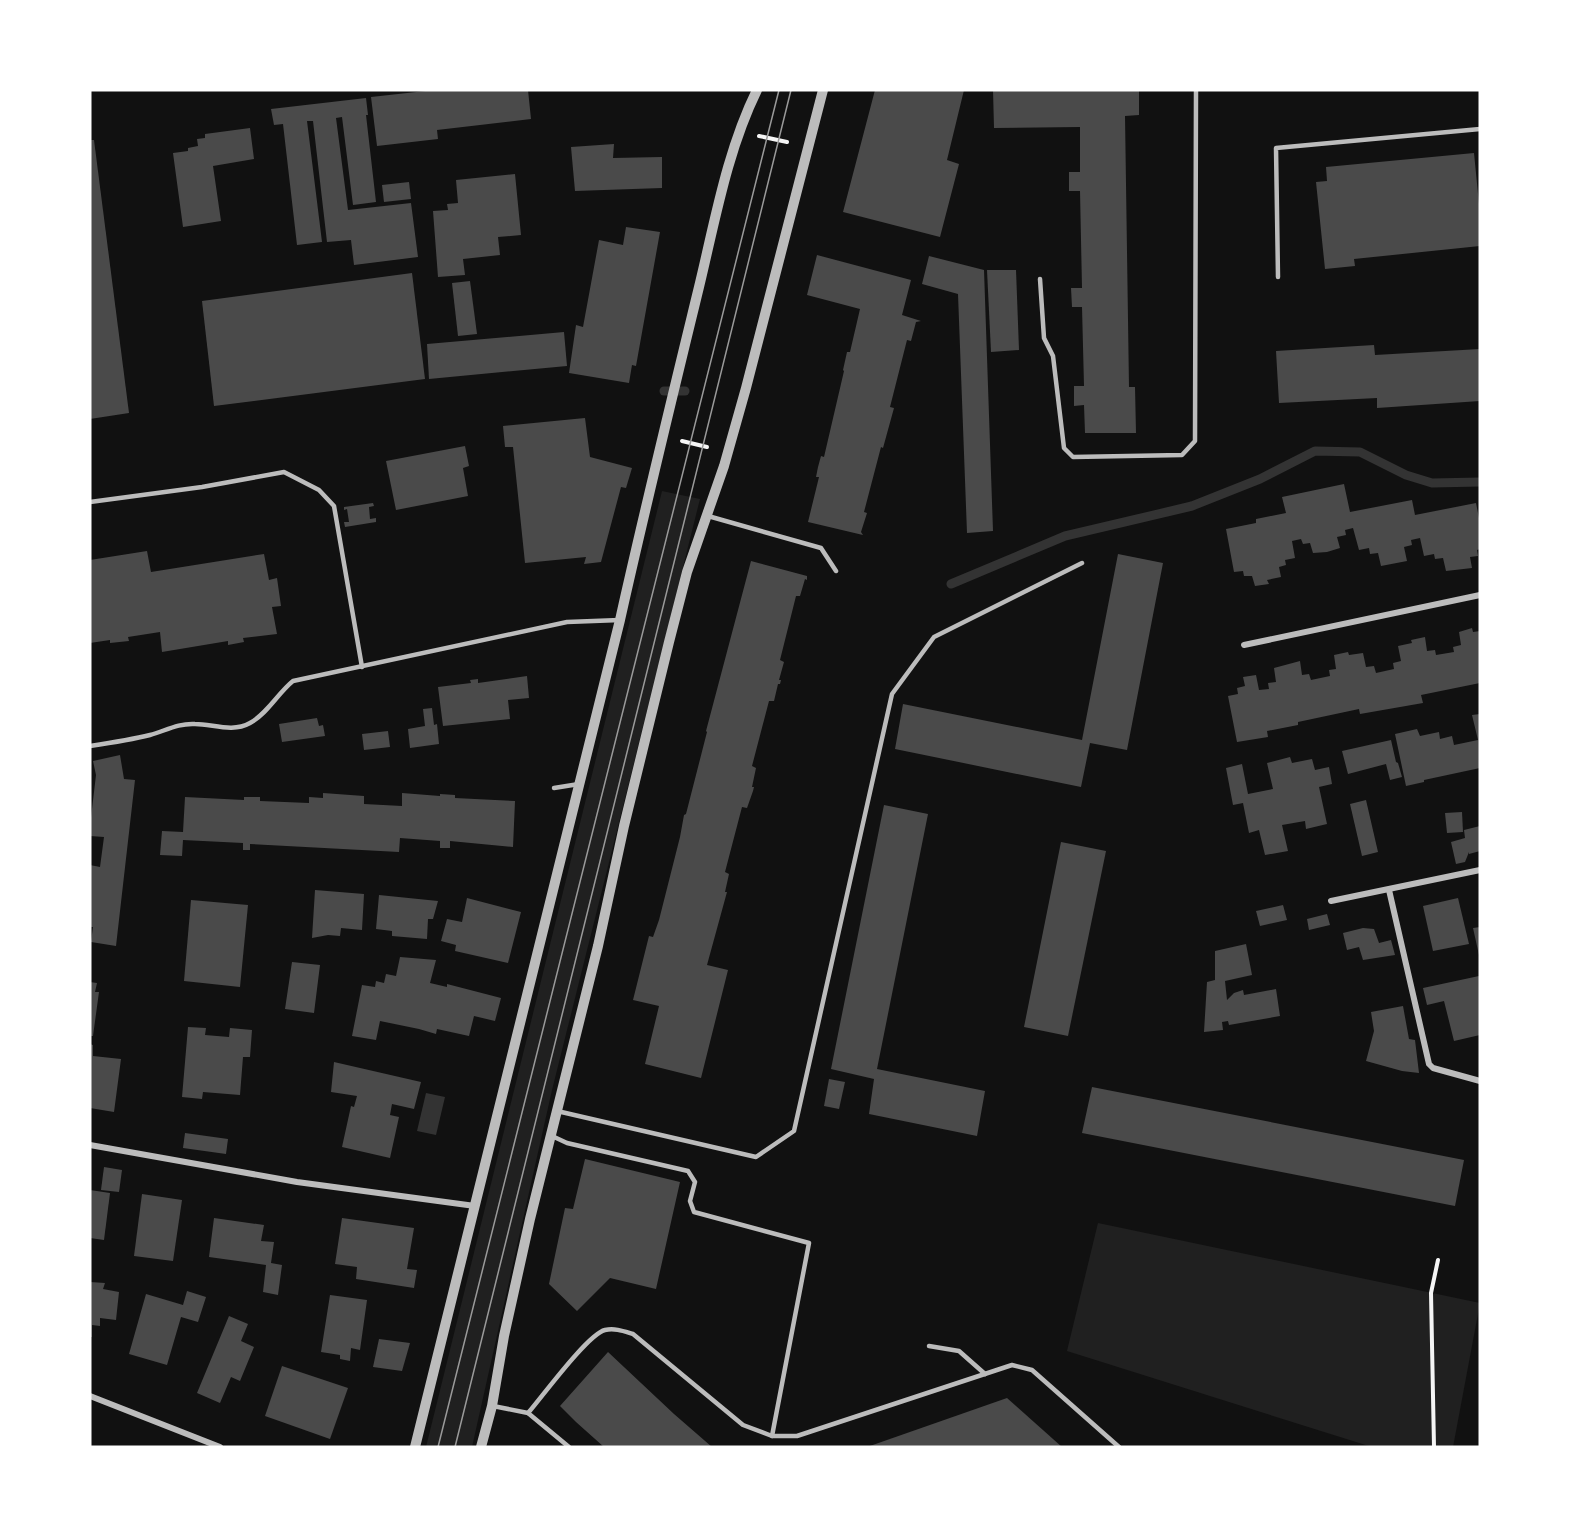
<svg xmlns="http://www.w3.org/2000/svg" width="1570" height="1537" font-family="Poppins,sans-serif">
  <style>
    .green { fill: #202020 }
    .water { fill: #333 }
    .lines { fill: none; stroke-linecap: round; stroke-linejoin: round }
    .stream { stroke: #333; stroke-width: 9 }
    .building { fill: #4a4a4a }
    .path { stroke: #f5f5f5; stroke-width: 4 }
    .service { stroke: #bcbcbc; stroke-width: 4.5 }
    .minor { stroke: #bcbcbc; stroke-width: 6 }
    .tertiary { stroke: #bcbcbc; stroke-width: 10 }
    .tram { stroke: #9a9a9a; stroke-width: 1.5 }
  </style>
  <rect width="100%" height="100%" fill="#111"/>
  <g class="green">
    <path d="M662,491L700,499L552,1090L472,1447H426Z"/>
    <path d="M1098,1223L1480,1303L1453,1447H1372L1067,1351Z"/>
  </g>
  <path class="water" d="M426,1093L445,1097L436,1135L417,1131Z"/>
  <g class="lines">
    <g class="stream">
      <path d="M664,391H685"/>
      <path d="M951,584L1065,536L1192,506L1260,479L1315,451L1360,452L1406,475L1432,483L1480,482"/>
    </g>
  </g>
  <g class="building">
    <path d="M434,90H528L531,119L437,130L438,139L377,146L371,97Z"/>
    <path d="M875,90H964L947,160L959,164L940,237L843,212Z"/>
    <path d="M993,90H1139V115L1125,116L1129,387H1135L1136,433H1085L1084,405L1074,406V386H1084L1082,307H1072L1071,288H1082L1080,191H1069V172H1080V127L994,128Z"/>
    <path d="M366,98L368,115H366L376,202L353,205L342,117L336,118L348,210L411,203L418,257L354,265L351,240L327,242L313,121H307L322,242L297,245L283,124L274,125L271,109Z"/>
    <path d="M250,128L254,159L213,166L221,221L183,227L173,153L188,151V148L198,146L197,139L205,138V134Z"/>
    <path d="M90,140H94L129,413L90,419Z"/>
    <path d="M614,144L613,158L662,157V188L575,191L571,147Z"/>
    <path d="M1474,153L1480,214V246L1354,259L1355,266L1325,269L1316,182L1327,181L1326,167Z"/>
    <path d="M515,174L521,235L498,237L500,255L463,259L465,275L438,277L433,211L448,210L447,204L458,203L456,180Z"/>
    <path d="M409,182L411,199L384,202L382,185Z"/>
    <path d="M626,227L660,232L636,366L632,365L629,383L569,373L576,325L583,327L599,240L623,245Z"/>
    <path d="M817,255L911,280L902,315L921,321L916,322L911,341L907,340L890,407L894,408L883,448L881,447L864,512L867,513L861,532L863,535L808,522L819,477H816L818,467L821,456L824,457L844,371L843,370L847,352H850L860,309L807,295Z"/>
    <path d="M929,256L984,270L993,531L967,533L958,294L922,284Z"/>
    <path d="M987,270H1016L1019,350L991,352Z"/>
    <path d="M412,273L425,379L214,406L202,301Z"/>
    <path d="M470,281L477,334L458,336L452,283Z"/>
    <path d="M564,332L567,366L429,379L427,344Z"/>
    <path d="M1374,345L1375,355L1480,349V401L1377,408V398L1279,403L1276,351Z"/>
    <path d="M585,418L590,457L632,468L626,488L621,487L601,562L584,564L586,557L525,563L513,447H505L503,426Z"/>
    <path d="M465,446L469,466L463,468L468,496L396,510L386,461Z"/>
    <path d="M1344,484L1350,512L1412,500L1415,515L1476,503L1480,523V549L1477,550L1478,556L1470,557L1472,568L1446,571L1443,558L1435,559L1434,554L1424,556L1420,538L1411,540L1412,545L1404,547L1407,561L1381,566L1378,553L1370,554L1369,548L1359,550L1353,528L1345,530L1346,535L1337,537L1340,548L1327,552L1313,553L1310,543L1303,544L1301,539L1292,541L1295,558L1285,560L1286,565L1279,567L1281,577L1267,580L1269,584L1255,586L1252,576H1244L1243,571L1234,572L1226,529L1256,523V519L1286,513L1282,497Z"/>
    <path d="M373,503L374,506L369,507L370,519L376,518V522L345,527L344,522H349L347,509L344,510V507Z"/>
    <path d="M147,551L151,572L264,554L269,580L277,578L281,606L272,607L277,634L243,638L244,642L228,645V641L162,652L160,632L128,637L129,641L110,643V640L90,643V560Z"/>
    <path d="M1118,554L1163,563L1127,750L1090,743L1081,787L895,749L903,704L1082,740Z"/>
    <path d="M751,561L807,576V580L805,579L800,596H796L780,660L784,662L779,680H781L780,684H778L774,701H769L752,766L756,768L752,787H754L753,791L747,808L742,807L725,872L729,874L725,892H727L707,965L728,970L701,1078L645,1064L659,1006L633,1000L649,936L653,937L659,920L680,837L684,815L686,814L707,732L706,731Z"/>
    <path d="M1472,628L1473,632L1480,631V683L1421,695L1423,703L1360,714L1359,709L1298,722V725L1267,731L1268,737L1237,742L1228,696L1238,694L1237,688L1245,686L1243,677L1256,675L1259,690L1269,689L1268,683L1276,682L1274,668L1300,661L1302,675L1309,674L1311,680L1330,676L1329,670L1336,669L1334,655L1348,652L1349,655L1363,653L1366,667L1374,666L1376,673L1394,669L1393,663L1401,661L1398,646L1412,643L1411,640L1425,637L1427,651L1435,650L1436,655L1454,652L1453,647L1461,645L1459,632Z"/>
    <path d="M527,676L529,698L508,700L510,719L443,726L438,687L471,683L470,680L478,679V683Z"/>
    <path d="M432,708L434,725L437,724L439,744L410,748L408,729L425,726L423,709Z"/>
    <path d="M1480,714V768L1424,780V782L1406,786L1395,734L1417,729L1420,736L1439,732L1440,739L1452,736L1454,745L1478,740L1472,715Z"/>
    <path d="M317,718L319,726L323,725L325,736L282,742L279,724Z"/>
    <path d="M388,731L390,747L364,750L362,734Z"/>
    <path d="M1391,740L1396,762L1398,763L1402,777L1390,780L1386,764L1348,774L1342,751Z"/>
    <path d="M120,755L124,779L135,780L116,946L91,942L93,927H90V865L100,867L104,837L90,836V826L96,775L93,761Z"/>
    <path d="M1290,757L1292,763L1312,759L1315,770L1329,767L1332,784L1319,787L1327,824L1306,829L1305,821L1282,825L1288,851L1265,855L1259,830L1249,833L1243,803L1233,805L1226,768L1242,764L1248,794L1273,789L1267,763Z"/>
    <path d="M323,793L364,796V804L402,806V793L440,796V794L455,795V798L515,801L513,847L450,841V848H440V841L400,838L399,852L250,844V850H243V843L183,840L182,856L160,855L162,831L183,832L185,797L244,800V797H260V801L309,803V797L323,798Z"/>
    <path d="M1366,800L1378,852L1362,856L1350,804Z"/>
    <path d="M884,805L928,814L877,1069L985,1091L977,1136L869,1114L874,1079L831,1069Z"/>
    <path d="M1462,812L1463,832L1447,833L1445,813Z"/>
    <path d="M1480,826V851L1469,854V852L1465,862L1456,864L1451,842L1465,838L1464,830Z"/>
    <path d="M1061,842L1106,851L1068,1036L1024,1027Z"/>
    <path d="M315,890L364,894L362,930L341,928L340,936L328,935L312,938Z"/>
    <path d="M379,895L438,901L433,919H428L427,939L392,936V931L376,929Z"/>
    <path d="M467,898L521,912L508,963L455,951L456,945L441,941L447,919L462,922Z"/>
    <path d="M1458,898L1469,944L1433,951L1423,906Z"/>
    <path d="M191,900L248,905L240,987L184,981Z"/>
    <path d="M1283,905L1287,920L1260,926L1256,911Z"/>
    <path d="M1327,914L1330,925L1309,930L1307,919Z"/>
    <path d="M1480,927V955H1479L1473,928Z"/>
    <path d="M1363,928L1374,929L1379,943L1391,940L1395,955L1363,960L1359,947L1347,950L1343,933Z"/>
    <path d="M1246,944L1252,975L1225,981L1227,1000L1234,993L1243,990L1244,995L1276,989L1280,1016L1229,1025L1228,1021L1222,1022L1223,1030L1204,1032L1207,982L1215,980V951Z"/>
    <path d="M400,957L436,960L430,983L447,987V984L501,998L495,1021L474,1016L469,1036L437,1029L436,1034L419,1029L380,1021L376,1040L352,1036L362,985L375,987L376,981L384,983L386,974L396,976Z"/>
    <path d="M292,962L320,965L314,1013L285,1009Z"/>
    <path d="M1479,976L1480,1035L1454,1041L1444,1001L1427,1005L1423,988Z"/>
    <path d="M90,982L97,983L95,992H99L93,1036H90Z"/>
    <path d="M1403,1006L1409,1039L1415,1040L1419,1073L1402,1071L1366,1061L1374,1031L1371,1012Z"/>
    <path d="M188,1027L206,1028L205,1035L229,1037L230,1028L252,1030L250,1057H243L240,1095L203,1092L202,1099L182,1097Z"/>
    <path d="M90,1044L93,1045V1056L121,1059L114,1112L90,1108Z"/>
    <path d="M334,1062L421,1082L414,1109L392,1104L390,1115L399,1117L390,1158L342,1147L351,1106L354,1107L357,1096L331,1092Z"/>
    <path d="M829,1079L845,1082L839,1109L824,1106Z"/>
    <path d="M1092,1087L1464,1160L1455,1206L1082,1133Z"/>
    <path d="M185,1133L228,1139L226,1154L183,1148Z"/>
    <path d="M585,1159L680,1182L656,1289L610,1278L577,1311L549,1284L565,1208L573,1209Z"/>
    <path d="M104,1167L122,1170L119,1192L101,1190Z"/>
    <path d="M90,1190L110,1193L104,1240L90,1238Z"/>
    <path d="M142,1194L182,1200L173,1261L134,1256Z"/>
    <path d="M214,1218L264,1225L261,1241L274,1242L271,1263L282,1265L278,1295L263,1292L266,1265L209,1257Z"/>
    <path d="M342,1218L414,1228L407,1269L417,1270L414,1288L356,1279L357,1267L335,1264Z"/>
    <path d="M90,1282L105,1283L103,1289L119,1292L116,1320L100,1318V1326L92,1325V1337H90Z"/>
    <path d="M187,1291L206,1297L198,1322L181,1317L167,1365L129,1354L146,1294L183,1305Z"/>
    <path d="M330,1295L367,1300L360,1350L351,1348L350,1361L340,1359V1355L321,1352Z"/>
    <path d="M229,1316L248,1324L241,1341L254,1347L240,1381L231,1377L220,1403L197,1393Z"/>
    <path d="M379,1339L410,1343L402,1371L373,1367Z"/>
    <path d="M608,1352L674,1414L712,1447H604L576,1422L560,1406Z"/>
    <path d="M282,1366L348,1388L330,1439L265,1416Z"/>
    <path d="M1007,1398L1062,1447H867Z"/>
  </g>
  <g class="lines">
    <g class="path">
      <path d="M759,136L787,142"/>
      <path d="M682,441L707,447"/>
      <path d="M1434,1447L1431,1293L1438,1260"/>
    </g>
    <g class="service">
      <path d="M1278,277L1276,148L1480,129"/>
      <path d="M1040,279L1044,338L1053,356L1064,448L1073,457L1182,455L1195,441L1196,90"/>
      <path d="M90,502L202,487L284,472L319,490L334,506L362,667"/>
      <path d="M708,516L821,548L836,571"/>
      <path d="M90,746C110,743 130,740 150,735C165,731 178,723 195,724C213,724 232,733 250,723C267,714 278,693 293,681L567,622L620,620"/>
      <path d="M554,788L579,784"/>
      <path d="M557,1111L756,1157L794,1131L892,694L934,637L1082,563"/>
      <path d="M552,1136L567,1143L688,1171L695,1182L690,1201L694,1212L809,1243L772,1436"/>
      <path d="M929,1346L959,1351L985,1374"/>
      <path d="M493,1406L528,1413C542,1397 588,1334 605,1330C615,1328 623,1331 633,1334L743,1425L772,1436H797L1012,1365L1032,1370L1119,1447"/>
      <path d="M528,1413L569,1447"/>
    </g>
    <g class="minor">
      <path d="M1244,645L1480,595"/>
      <path d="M1389,890L1429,1064L1433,1068L1480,1081"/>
      <path d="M1331,901L1480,870"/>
      <path d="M90,1145L297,1182L475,1206"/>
      <path d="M90,1396L220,1447"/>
    </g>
    <g class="tertiary">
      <path d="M415,1447L620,620C645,508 672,398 699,287C715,221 727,151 757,90"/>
      <path d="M481,1447L492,1406L504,1336L530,1219L598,946L624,826L669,642L687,572L724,466L746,388L823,90"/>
    </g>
    <g class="tram">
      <path d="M438,1447L779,90"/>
      <path d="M455,1447L791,90"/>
    </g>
  </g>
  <rect width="1570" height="1537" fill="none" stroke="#ffffff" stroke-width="183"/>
</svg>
